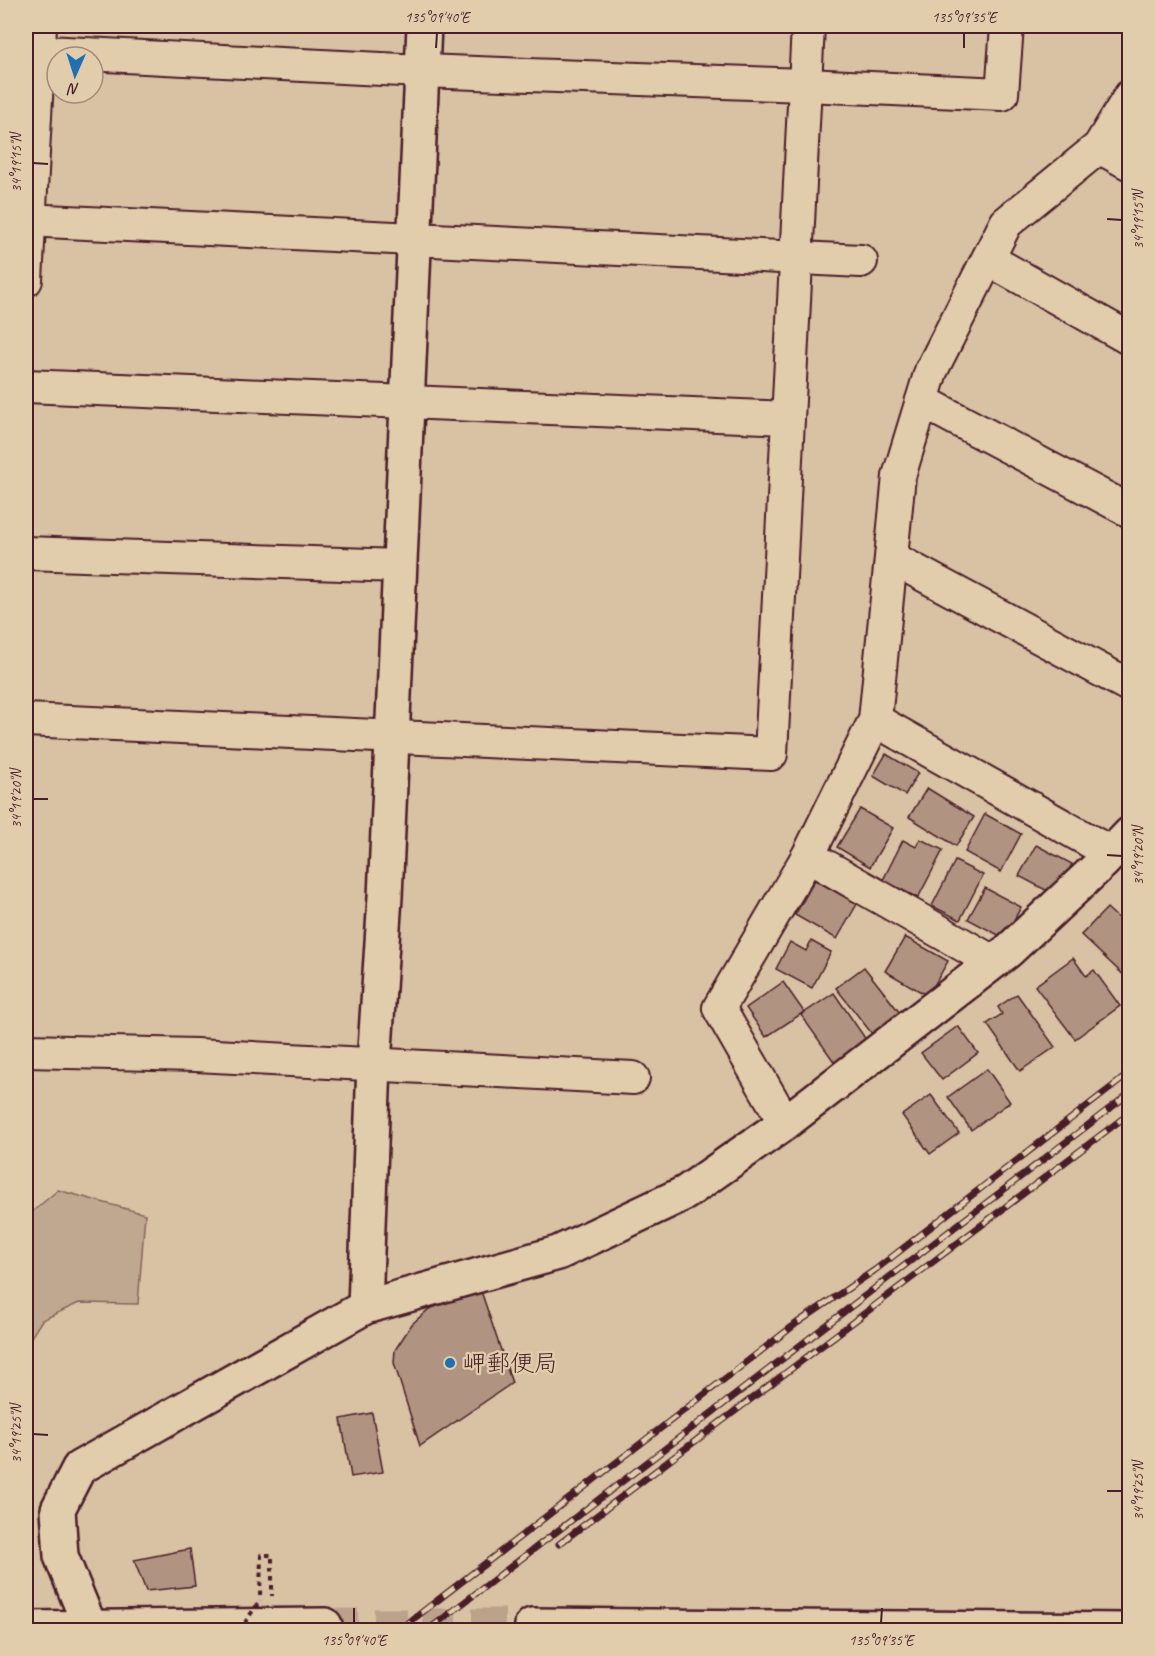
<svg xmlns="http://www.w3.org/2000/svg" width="1155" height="1656" font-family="Caveat,'Klee One',sans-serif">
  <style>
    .green { fill: #c0a78f; stroke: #85635d; stroke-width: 1.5 }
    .building { fill: #b09481; stroke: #4a1f2b; stroke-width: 1.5 }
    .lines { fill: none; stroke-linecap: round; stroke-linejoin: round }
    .secondary-tunnel { stroke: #bca18b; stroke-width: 33; stroke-dasharray: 33 16; stroke-linecap: butt }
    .minor-casing { stroke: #4a1f2b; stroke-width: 36 }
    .tertiary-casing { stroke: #4a1f2b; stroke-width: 38 }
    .secondary-casing { stroke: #4a1f2b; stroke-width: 38 }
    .path { stroke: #4a1f2b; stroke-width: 4; stroke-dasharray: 4.5 4.5; stroke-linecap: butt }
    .minor { stroke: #e1ccab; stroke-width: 32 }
    .tertiary { stroke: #e1ccab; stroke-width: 33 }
    .secondary { stroke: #e1ccab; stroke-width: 33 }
    .rail-casing { stroke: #4a1f2b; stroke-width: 7 }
    .rail { stroke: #e1ccab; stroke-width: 4.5; stroke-dasharray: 14; stroke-linecap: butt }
    .path-bridge { stroke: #4a1f2b; stroke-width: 4; stroke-dasharray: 4.5 4.5; stroke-linecap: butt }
    .ticks { fill: none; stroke: #4a1f2b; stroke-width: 2 }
    .poi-dot { fill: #1f6fb2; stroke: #e1ccab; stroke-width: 2 }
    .labels { text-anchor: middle; stroke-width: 4.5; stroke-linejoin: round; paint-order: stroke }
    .poi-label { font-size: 24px; fill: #4a1f2b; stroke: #e1ccab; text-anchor: start }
    .neatline { fill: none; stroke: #4a1f2b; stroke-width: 2 }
    .ticks-label { font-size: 15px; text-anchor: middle; fill: #4a1f2b }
  </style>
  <rect width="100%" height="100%" fill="#d8c2a3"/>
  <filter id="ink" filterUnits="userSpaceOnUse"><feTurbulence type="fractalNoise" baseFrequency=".0167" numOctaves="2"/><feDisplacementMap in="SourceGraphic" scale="12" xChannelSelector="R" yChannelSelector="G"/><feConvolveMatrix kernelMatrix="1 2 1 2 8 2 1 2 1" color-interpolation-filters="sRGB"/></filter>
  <g filter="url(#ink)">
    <path class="green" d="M58,1190L145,1214L138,1304L79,1303L42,1320L26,1345V1217Z"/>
    <g class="building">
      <path d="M886,754L918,773L905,795L873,776Z"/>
      <path d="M927,788L974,817L956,846L909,817Z"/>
      <path d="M860,809L893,828L870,867L837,847Z"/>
      <path d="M985,814L1021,834L1001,872L965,852Z"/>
      <path d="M920,839L943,850L918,898L883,880L903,840L916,847Z"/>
      <path d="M1036,845L1072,864L1055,895L1019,876Z"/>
      <path d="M955,861L983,875L960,920L932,906Z"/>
      <path d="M815,880L857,904L837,939L795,915Z"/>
      <path d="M985,888L1021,907L1004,938L968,919Z"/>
      <path d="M1107,908L1130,929V981L1081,935Z"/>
      <path d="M905,937L948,961L928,996L885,971Z"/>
      <path d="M811,941L831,952L812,988L776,969L790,942L806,951Z"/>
      <path d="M1073,958L1086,976L1094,970L1120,1006L1075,1039L1035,986Z"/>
      <path d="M864,967L900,1013L873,1035L836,988Z"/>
      <path d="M783,982L804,1012L766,1037L746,1008Z"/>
      <path d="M834,993L867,1041L835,1063L801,1015Z"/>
      <path d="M1017,994L1055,1047L1020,1071L987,1024L1002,1014L998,1007Z"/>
      <path d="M958,1026L978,1053L942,1080L921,1053Z"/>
      <path d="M987,1069L1010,1102L971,1130L948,1097Z"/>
      <path d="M931,1095L959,1133L930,1154L902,1115Z"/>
      <path d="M481,1291L512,1383L420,1446L394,1363L395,1350L412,1324L429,1309Z"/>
      <path d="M372,1413L383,1472L351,1477L341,1419Z"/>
      <path d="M190,1549L195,1586L146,1591L134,1560Z"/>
    </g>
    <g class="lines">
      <path class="secondary-tunnel" d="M325,1625H532"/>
      <g class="minor-casing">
        <g id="minor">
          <path d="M26,51L422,71L805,85L1002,94L1007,26"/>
          <path d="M1099,147L1130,164"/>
          <path d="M26,220L861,261"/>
          <path d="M988,259L1130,339"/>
          <path d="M26,280L40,26"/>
          <path d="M26,386L788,418"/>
          <path d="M922,401L1130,511"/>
          <path d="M26,553L399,566"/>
          <path d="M892,558L1130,686"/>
          <path d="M26,720L771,754L808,26"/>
          <path d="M875,720L1111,853"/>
          <path d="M808,856L993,962"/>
          <path d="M26,1051L196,1055L633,1078"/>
          <path d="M785,1123L719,1008L808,856L875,720L899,476L931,371L1006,223L1099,147L1130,96"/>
        </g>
      </g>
      <g class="tertiary-casing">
        <g id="tertiary">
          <path d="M365,1307L374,1064L385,897L424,26"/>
          <path d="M90,1627L61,1556L58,1509L79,1468L365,1307L558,1253L685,1193L785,1123L1008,951L1102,863L1130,834"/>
        </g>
      </g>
      <g class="secondary-casing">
        <g id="secondary">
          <path d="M532,1625L1130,1630"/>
          <path d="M26,1628L325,1625"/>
        </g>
      </g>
      <path class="path" d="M260,1595L261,1555H272V1596"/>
      <use href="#minor" class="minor"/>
      <use href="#tertiary" class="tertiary"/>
      <use href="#secondary" class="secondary"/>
      <g class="rail-casing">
        <g id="rail">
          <path d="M559,1544L1130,1113"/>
          <path d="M399,1630L797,1323L875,1270L1130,1073"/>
          <path d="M428,1630L1130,1093"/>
        </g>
      </g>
      <use href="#rail" class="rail"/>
      <path class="path-bridge" d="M240,1630L260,1600"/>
    </g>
  </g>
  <path class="ticks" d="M436,48L437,33M964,48V33M33,163L48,164M1107,219L1122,220M33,799H48M1107,855L1122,856M33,1434L48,1435M1107,1491H1122M354,1623V1608M881,1623L882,1608"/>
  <circle class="poi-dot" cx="450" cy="1363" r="6"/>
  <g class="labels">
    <g class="poi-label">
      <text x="462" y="1371">岬郵便局</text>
    </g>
  </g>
  <rect width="1155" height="1656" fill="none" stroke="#e1ccab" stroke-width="66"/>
  <g transform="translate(75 75) rotate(183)"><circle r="28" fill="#e1ccab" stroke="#a58778" stroke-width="1.5"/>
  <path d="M0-4.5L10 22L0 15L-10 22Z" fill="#1f6fb2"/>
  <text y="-9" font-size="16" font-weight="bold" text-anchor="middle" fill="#4a1f2b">N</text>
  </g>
  <rect x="33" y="33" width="1089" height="1590" class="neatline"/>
  <g class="ticks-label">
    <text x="437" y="22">135°09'40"E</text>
    <text x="964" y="22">135°09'35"E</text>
    <text transform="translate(16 163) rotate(-90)" y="5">34°19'15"N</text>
    <text transform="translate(1138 220) rotate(-90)" y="5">34°19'15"N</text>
    <text transform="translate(16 799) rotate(-90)" y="5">34°19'20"N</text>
    <text transform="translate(1138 856) rotate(-90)" y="5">34°19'20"N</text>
    <text transform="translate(16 1434) rotate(-90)" y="5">34°19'25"N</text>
    <text transform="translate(1138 1491) rotate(-90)" y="5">34°19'25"N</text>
    <text x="354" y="1645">135°09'40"E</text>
    <text x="881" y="1645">135°09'35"E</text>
  </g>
</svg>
